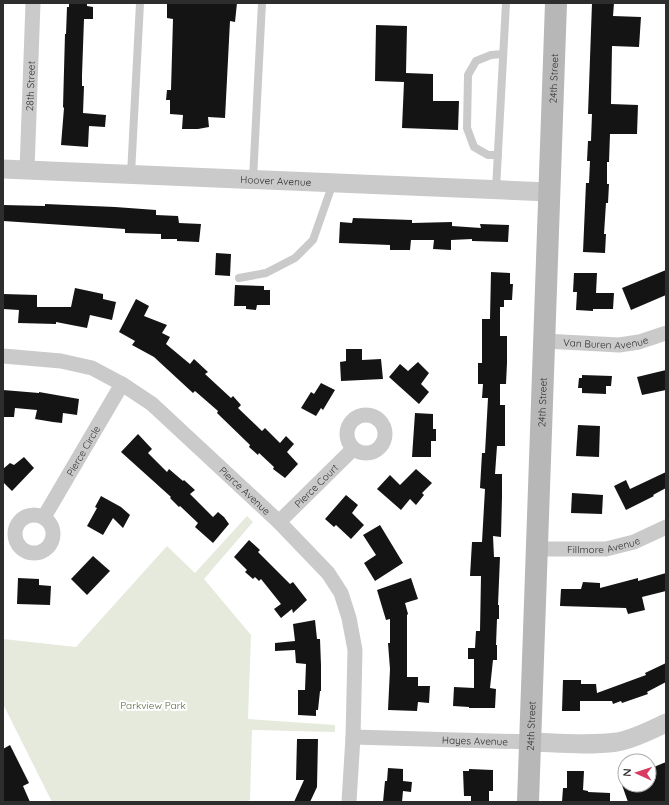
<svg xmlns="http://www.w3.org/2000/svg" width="669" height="805" font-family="Quicksand,sans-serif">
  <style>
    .green { fill: #e6eadc }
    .building { fill: #141414 }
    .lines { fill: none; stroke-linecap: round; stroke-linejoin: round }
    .service { stroke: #cacaca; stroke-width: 8 }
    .minor { stroke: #cacaca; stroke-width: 15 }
    .tertiary { stroke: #cacaca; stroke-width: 19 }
    .secondary { stroke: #b7b7b7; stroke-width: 22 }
    .labels { text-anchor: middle; stroke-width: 4; stroke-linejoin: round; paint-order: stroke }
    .street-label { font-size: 10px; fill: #2d2d2d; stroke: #fff }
    .park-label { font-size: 10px; fill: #57663e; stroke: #fff }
  </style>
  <rect width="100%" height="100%" fill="#fff"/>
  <path class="green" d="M247,516L253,522L204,579L251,635L248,719L335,725V732L252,730L250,800L246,802H52L3,704V639L76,647L167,546L195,573Z"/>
  <g class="building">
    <path d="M69,3H87V6L93,7V19H84L82,75V86H84L83,113L106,115L105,127L89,126L88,147L61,145L64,108L63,107L65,34H66L67,7H69Z"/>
    <path d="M167,3H237L235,22L230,21L225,118L208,117L209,127L198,129H182L183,115L170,114V100H166L167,90H171L173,19L167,18Z"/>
    <path d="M592,3H614L613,16L641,17L639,47L612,46L611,104L638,105L637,134H610L609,162H607V184H609L608,203H606L604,234H606L605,253L583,252L586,183H589L590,161H587L588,141H591L592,114H588Z"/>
    <path d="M376,25L407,26L406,73L433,74V101H459L458,130L402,128L404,82L375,81Z"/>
    <path d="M45,204L115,207L156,210V215L178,216L179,223L201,224L199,242L177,241V239H161V234L125,233V229L3,221V205L45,206Z"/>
    <path d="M353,218L412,220V223L452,222V226L481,228L480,224L509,225L508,242L472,241V239L451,240V250L433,249L434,240H411L410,250H390V245L339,243L340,222L352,223Z"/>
    <path d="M216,253L231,254L230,276L215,275Z"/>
    <path d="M666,270V295L631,310L622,288Z"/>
    <path d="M491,272L510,273V284H513L512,300H504V307H500V336H507V363L506,384H500V405H505V446H497L495,474H502V497L501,537L493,536L494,557H500L498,605H499V619H497L496,645H497V660H493L490,688L496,689L495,708H469V707L453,706L454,687L474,688V659H468V648H475L476,631H480L481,576H470L472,542H482L485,489L480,488L482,453H485L488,398H482L483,384H478V363H482V319H490Z"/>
    <path d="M574,273H597L596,293H614L613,309H593V311L576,310L577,292H573Z"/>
    <path d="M235,285L264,286V290H270V305H257L256,310L246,309V306H234Z"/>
    <path d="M75,288L103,294V299L116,302L112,320L90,315L87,328L56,322V324L18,323L19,310L3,309V294L37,295V307H71Z"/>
    <path d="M136,299L149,306L144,316L167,325L162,333L170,337L166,344L190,364L194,359L208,372L205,374L231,398L233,396L241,405L238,408L262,431L265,428L280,443L286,436L294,444L287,452L298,464L285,478L273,469L274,467L259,453L258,455L249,447L250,445L217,413L218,411L195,391L193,393L154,357L132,345L135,341L119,332Z"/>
    <path d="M346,349H362V360L381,359L383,379L341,381L340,362L346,361Z"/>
    <path d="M418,362L429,373L421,384L429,392L419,404L389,377L400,364L408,371Z"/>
    <path d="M666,370V390L642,395L637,377Z"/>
    <path d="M582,375L612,376L611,386H606V394L582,393V388H578L579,378H582Z"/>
    <path d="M321,383L335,390L323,410L321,408L316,416L301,408L311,392L314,394Z"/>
    <path d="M3,390L39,393V392L79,399L77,415L63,413L62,423L53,422L35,419L37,410L15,408L14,417H3Z"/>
    <path d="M415,413L433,414V429H436V441H431V457H412Z"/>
    <path d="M578,425L600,426L599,457L576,456Z"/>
    <path d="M138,434L152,449L148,453L167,472L169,469L183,481L184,480L195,490L190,494L213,517L218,512L224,517L229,524L213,543L195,527L198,523L180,506L179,507L170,498L171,497L121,452Z"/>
    <path d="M24,457L34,468L12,491L3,482V469L10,463L14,465Z"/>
    <path d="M416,469L432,483L422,493L424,495L416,505L410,499L401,510L377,489L390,475L400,485Z"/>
    <path d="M666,472V488L653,495L654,496L626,510L614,486L626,480L630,489Z"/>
    <path d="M572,493L603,495L602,514L571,513Z"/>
    <path d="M346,495L358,505L352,513L364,525L351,539L336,525L334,527L325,519Z"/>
    <path d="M101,496L121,507L130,515L123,528L113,518L103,535L87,526L97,508L95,507Z"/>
    <path d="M380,525L403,563L375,581L364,563L376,555L363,535Z"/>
    <path d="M249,540L260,550L258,552L290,584L293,582L307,600L293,613L292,609L281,618L274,609L281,604L261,579L259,581L255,577L253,579L245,572L247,570L234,557Z"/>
    <path d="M93,556L110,571L87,595L71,579Z"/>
    <path d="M666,573V591L642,597L645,610L628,614L626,608L560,606L561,589H581L583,582L600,583V588L638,578V581Z"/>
    <path d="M18,578L39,579V585L51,586L50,605L17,604Z"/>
    <path d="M411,578L418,599L405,603L408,614L407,615V677H418V686H430L429,703L418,702L417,711L388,710L390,669L388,643H390V619L386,620L377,590Z"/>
    <path d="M315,620L317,639H320L321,665V691H320L318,710H316V716L298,715V690H305L306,664L296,663L295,650L275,651V643L295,641L293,624Z"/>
    <path d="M666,663V682L647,692L648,694L622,703L621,701L613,704L612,701H580V711H562L563,680H581V684H596L597,693L646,675L645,673Z"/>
    <path d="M297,739H318L317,787L310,802H294L304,780H296Z"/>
    <path d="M10,745L29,783L23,786L30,802H3V749Z"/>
    <path d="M666,762V802H628L622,785H649V769Z"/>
    <path d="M388,768L403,769V781L412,782L411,792L403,791L402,802H383L385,781H387Z"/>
    <path d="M469,769L493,770V791H489V802H471V796H464L463,771H469Z"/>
    <path d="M567,771H584L583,790L588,791V792L610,793V802H562L563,788H567Z"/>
  </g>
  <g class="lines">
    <g class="service">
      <path d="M498,155H488L474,147L467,128L468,75L476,61L491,55L503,54"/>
      <path d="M131,174L140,3"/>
      <path d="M253,179L262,3"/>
      <path d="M496,189L506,3"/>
      <path d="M239,278L266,273L295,258L313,240L333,183"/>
    </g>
    <g class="minor">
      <path id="s1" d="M27,170L33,3"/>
      <path id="s2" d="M544,341L619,345L639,342L666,333"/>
      <path id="s3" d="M3,356L61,361L92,368L122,384L152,404L279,522L328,573L341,593L349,618L355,650L353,737L349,802"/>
      <circle cx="366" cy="434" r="19"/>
      <circle cx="34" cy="534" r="19"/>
      <path id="s4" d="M44,517L122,384"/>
      <path id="s5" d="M279,522L353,449"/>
      <path id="s6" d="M537,549H606L634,542L666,527"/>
      <path id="s7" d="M353,737L531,742"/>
    </g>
    <g class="tertiary">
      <path id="s8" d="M3,169L549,192"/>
      <path d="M531,742C559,743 588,746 617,742C634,739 651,730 666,723"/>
    </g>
    <path class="secondary" id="s9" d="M528,802L556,3"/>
  </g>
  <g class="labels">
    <g class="street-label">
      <text dy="4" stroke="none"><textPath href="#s9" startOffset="724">24th Street</textPath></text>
      <text dy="4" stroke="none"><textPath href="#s1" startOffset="84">28th Street</textPath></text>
      <text dy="4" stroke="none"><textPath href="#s8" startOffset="273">Hoover Avenue</textPath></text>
      <text dy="4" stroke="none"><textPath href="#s2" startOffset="62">Van Buren Avenue</textPath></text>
      <text dy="4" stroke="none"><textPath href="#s9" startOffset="400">24th Street</textPath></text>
      <text dy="4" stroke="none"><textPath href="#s4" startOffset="77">Pierce Circle</textPath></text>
      <text dy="4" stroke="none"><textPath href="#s5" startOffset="52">Pierce Court</textPath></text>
      <text dy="4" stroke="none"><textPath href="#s3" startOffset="287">Pierce Avenue</textPath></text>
      <text dy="4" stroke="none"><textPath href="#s6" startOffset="67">Fillmore Avenue</textPath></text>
      <text dy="4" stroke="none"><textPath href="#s9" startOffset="76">24th Street</textPath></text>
      <text dy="4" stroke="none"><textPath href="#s7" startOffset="122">Hayes Avenue</textPath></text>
    </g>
    <g class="park-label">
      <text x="153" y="709">Parkview Park</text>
    </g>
  </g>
  <rect width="669" height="805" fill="none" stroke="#2d2d2d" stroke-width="8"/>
  <g transform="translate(637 773) rotate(273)"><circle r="19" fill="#ffffff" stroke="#ababab"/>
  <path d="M0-3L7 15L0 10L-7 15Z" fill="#d93b60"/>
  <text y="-6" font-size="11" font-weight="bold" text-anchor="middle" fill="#2d2d2d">N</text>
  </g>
</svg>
